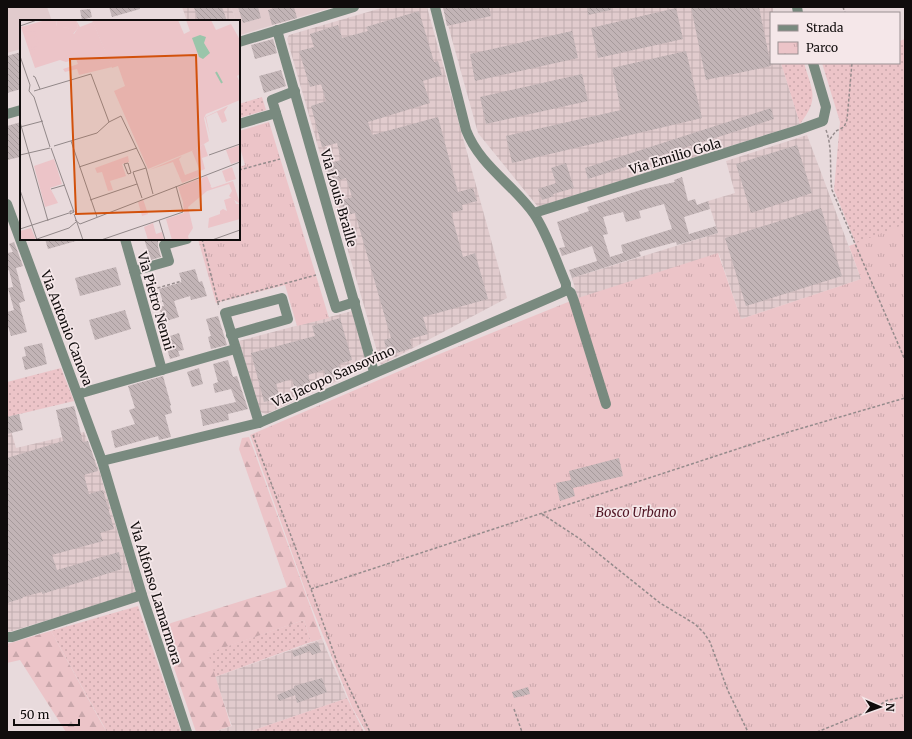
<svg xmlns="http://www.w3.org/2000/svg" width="912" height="739" font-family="Merriweather,serif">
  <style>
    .built { fill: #e1cbcd }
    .industrial { fill: url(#industrial-grid) }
    .grass { fill: url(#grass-dots) }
    .forest { fill: url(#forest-firs) }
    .park { fill: url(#park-tufts) }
    .building { fill: url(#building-back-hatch); fill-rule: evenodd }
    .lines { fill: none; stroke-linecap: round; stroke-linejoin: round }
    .path { stroke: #958b8c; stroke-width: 1.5; stroke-dasharray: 3 2; stroke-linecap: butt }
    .minor { stroke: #798a7f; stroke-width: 10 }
    .labels { text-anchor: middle; stroke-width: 3.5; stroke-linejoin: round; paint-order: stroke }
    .street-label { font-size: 13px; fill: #100c0c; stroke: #f5e7e9 }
    .park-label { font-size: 13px; font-style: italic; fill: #501523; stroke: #f5e7e9 }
    .inset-river { fill: none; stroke: #9ac5aa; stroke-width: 2 }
    .inset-road { fill: none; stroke: #928889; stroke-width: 1 }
    .view { fill: #d2510c; fill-opacity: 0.15; stroke: #d2510c; stroke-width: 2 }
    .inset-edge { fill: none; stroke: #100c0c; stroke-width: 2 }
  </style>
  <defs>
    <pattern id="industrial-grid" width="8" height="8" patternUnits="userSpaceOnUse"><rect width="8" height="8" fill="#e1cbcd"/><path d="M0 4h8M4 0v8" fill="none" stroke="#c0adaf"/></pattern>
    <pattern id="grass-dots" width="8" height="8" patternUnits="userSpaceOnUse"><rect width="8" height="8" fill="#ecc4c8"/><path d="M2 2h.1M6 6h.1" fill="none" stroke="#c9a7ab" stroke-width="1.8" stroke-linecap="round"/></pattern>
    <pattern id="forest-firs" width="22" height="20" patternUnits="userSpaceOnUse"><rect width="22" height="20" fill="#ecc4c8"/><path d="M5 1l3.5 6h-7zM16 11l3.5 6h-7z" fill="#c9a7ab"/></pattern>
    <pattern id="park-tufts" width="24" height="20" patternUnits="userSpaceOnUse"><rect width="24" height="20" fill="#ecc4c8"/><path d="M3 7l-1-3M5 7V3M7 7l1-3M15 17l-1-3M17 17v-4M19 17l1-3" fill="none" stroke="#c9a7ab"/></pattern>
    <pattern id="building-back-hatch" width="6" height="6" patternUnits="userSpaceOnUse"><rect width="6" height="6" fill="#c2b4b6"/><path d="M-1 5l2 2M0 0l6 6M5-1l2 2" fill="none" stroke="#a69a9b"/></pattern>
  </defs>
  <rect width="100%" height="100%" fill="#e8dadc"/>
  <g class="built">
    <path d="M7,7H47L52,21H21V49L7,53Z"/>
    <path d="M231,7H333L240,35L239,21H236Z"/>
  </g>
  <g class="industrial">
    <path d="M182,7H231L236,21H187Z"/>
    <path d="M385,7H427L507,298L381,365L287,39L289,35Z"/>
    <path d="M443,7H773V13H771V63H781L800,124L538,207L478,133Z"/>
    <path d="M807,135L861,279L741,319L719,254L578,299L572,278L718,233L708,201L735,193L726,161Z"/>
    <path d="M352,311L368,367L266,414L260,412L239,341Z"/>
    <path d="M7,417L16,448L84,432L99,470L136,593L9,632L7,630Z"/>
    <path d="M322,639L347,698L248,732H213L232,726L215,677Z"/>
  </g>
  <g class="grass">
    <path d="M905,39V225L856,244L834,190L840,122L822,63H899V41Z"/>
    <path d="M781,63H804C812,91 820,98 800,124Z"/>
    <path d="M262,97L266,110L239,118V104Z"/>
    <path d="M61,368L74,401L7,417V382Z"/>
    <path d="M138,606L181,732H107L51,631Z"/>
    <path d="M304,620L311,642L215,677L207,653Z"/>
    <path d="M347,698L364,732H248Z"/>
  </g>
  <g class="forest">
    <path d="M249,437L322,639L311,642L304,620L208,653L231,726L213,732H196L161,630L171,623L287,587L239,449L242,438Z"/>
    <path d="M51,631L102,724L107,732H66L20,660L7,663V644Z"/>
  </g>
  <g class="park">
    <path d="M269,122L329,318L297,326L285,285L216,303L198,239H239V167L245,165L239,144V131Z"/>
    <path d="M905,224V732H366L352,707L308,598L250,435L437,355L578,298L718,253L741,319L861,279L849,246Z"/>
  </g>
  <g class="building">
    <path d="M109,7H140V9L112,17Z"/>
    <path d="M194,7H222L227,21H198Z"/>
    <path d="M238,7H258L261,18L243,23Z"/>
    <path d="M277,7H294L297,18L272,25L268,10Z"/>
    <path d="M443,7H489L491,16L447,26Z"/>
    <path d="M587,7H611V10L588,15Z"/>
    <path d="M691,7H759L771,66L706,80Z"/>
    <path d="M676,8L683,39L598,58L591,28Z"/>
    <path d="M90,9L92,17L82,20L80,10Z"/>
    <path d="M419,11L434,62L438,61L442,75L423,81L430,103L368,122L372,135L438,117L458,192L473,188L477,201L462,205L463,210L451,213L463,257L475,253L488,299L423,317L428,334L410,339L412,348L388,356L384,340L391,338L355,213L344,216L339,201L352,197L346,178L331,183L326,164L341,160L337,143L322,147L311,106L326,101L321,84L310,87L299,51L314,47L310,34L338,25L342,38L368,31L366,27Z"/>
    <path d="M572,31L578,58L475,81L470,54Z"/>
    <path d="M273,39L277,53L255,59L251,45Z"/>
    <path d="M686,51L702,118L512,163L506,136L621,110L612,68Z"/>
    <path d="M21,52V89L7,93V56Z"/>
    <path d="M281,70L286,86L264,93L259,76Z"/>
    <path d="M582,74L588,101L486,124L480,97Z"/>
    <path d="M771,108L774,119L588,179L585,168Z"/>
    <path d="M21,122L20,157L7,160V126Z"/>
    <path d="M797,145L812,193L751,213L736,164Z"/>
    <path d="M566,163L574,188L553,194L554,196L542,200L538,189L556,183L551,168Z"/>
    <path d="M682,177L688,201L695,199L697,205L708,201L710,209L684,217L689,234L716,226L718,233L677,245L676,242L639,252L641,256L572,278L569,270L597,261L592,246L562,256L559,248L565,247L557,222L589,211L587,207L644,189L675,182L674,180ZM664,204L672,229L621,245L623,253L610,257L603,235L608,234L603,217L623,212L626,222L641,218L639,211Z"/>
    <path d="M821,208L842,276L746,306L725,238Z"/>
    <path d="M45,239H75L76,241L48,249Z"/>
    <path d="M144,239H158V247L161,257L151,260Z"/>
    <path d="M14,242L23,266L16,268L25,301L19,303L27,332L11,336L7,323V312L14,310L8,288L13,287L9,270L7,271V253L13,252L9,244Z"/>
    <path d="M116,267L121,285L80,296L75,278Z"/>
    <path d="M195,269L199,282L202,281L207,296L191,300L190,296L174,301L179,317L163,322L159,307L164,306L159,289L182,282L179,273Z"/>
    <path d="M125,310L131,329L95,340L89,320Z"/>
    <path d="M218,316L227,345L211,349L208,337L211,336L206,319Z"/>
    <path d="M340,318L352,360L339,364L343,377L327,381L324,370L308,375L312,389L296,393L292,379L276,384L280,398L264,402L251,353L315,336L312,326Z"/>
    <path d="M179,333L184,350L178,351L180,356L170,359L165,341L168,340L167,337Z"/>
    <path d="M42,343L47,364L25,370L22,357L26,356L24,347Z"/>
    <path d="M228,360L233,377L237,376L248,409L228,414L229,420L203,426L200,410L236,402L231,389L215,393L213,384L218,382L213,364Z"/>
    <path d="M199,368L203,384L192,387L187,372Z"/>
    <path d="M163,376L171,405L170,406L172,413L165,415L171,437L159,440L158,436L115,448L111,431L135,424L129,410L135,408L128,386Z"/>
    <path d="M74,406L83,442L88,441L98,471L84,475L89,494L103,490L114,529L100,533L103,541L52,555L57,570L119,552L122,569L42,594V592L23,597V598L7,603V458L63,441L56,410Z"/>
    <path d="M19,414L23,430L7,434V417Z"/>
    <path d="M619,458L623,476L573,488L575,496L560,501L556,483L571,480L569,471Z"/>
    <path d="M318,642L321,652L312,655L310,651L294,657L292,651Z"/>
    <path d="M322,678L327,692L297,703L295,695L279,701L277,695L294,688V686Z"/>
    <path d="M528,687L530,694L514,698L512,692Z"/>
  </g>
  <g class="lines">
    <g class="path">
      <path d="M843,7L845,13"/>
      <path d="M826,130C833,148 829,171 832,190L905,360"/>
      <path d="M830,139L836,131L844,127L847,120L852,63"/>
      <path d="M239,170L280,159"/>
      <path d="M202,239L219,307"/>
      <path d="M149,294H153L156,303L163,301"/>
      <path d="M150,294L154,289L182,281"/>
      <path d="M217,302L316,275"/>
      <path d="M253,435L311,589L337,662L370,732"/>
      <path d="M542,514L580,539L660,603L695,624L704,633L710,642L728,691L748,732"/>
      <path d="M311,589L792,431L905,398"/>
      <path d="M514,709L522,732"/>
      <path d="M817,732L869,711L888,700L905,697"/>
    </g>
    <g class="minor">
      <path d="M435,7L466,130C480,166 513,184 534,214C547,233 557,263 566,284V289"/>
      <path d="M797,7L798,13"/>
      <path d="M277,30L374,372"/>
      <path d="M239,42L354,7"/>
      <path d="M295,91L272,100L336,308L355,302"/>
      <path d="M7,114L21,110"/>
      <path d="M239,124L276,113"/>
      <path d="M7,204L102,461L142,595L187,732"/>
      <path d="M534,213L798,130L823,121L826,107L813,63"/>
      <path d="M125,239L162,370"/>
      <path d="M134,271L169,261L164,245L187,239"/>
      <path d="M566,289L571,293L574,301L606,404"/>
      <path d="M231,335L288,319L282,298L225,313L259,423"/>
      <path d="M78,394L235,349"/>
      <path d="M102,461L259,423L563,292L566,289"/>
      <path d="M7,637H12L142,595"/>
    </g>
  </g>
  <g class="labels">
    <g class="street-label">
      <text transform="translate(675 156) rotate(-17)" y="5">Via Emilio Gola</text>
      <text transform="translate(339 198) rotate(74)" y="5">Via Louis Braille</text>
      <text transform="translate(156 301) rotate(74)" y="5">Via Pietro Nenni</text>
      <text transform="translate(67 328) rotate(69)" y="5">Via Antonio Canova</text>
      <text transform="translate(333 376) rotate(-24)" y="5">Via Jacopo Sansovino</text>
      <text transform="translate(156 593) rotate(73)" y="5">Via Alfonso Lamarmora</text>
    </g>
    <g class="park-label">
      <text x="636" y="517">Bosco Urbano</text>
    </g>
  </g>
  <g transform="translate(20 20)">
    <rect width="220" height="220" fill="#e8dadc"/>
    <path d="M26,0H37L36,6L48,8L54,14L58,8L56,0L60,7L73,2L92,47L59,55L57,49L45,52L43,49L58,44L56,39L46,42L40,40L15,48L1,7ZM184,124L188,136L182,138L185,149L180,151L172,131ZM220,125V141L211,144L206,130ZM212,147L216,159L206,162L202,151ZM187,156L191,166L163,182L158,167ZM123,179L128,194L122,196L118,182ZM133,203L136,214L142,212L144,220H128L124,207ZM11,208L16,220H0V211Z" fill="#ecc4c8"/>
    <path d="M37,0H56L58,8L52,15L48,8L36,7ZM208,86L204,92L207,101L202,103L197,92L186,97L190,116L185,97ZM162,136L159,139L165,155L178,150L180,156L162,163L153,142L129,150ZM213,161L220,184L209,176L212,171L209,164L187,171L168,187L173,208L168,216L169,220H152L146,199L164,193L163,182L189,165L192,168Z" fill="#ecc4c8"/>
    <path d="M72,0H158L164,14L170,11L166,0H191L196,10L211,4L220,20V54L217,56L220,63V80L186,94L184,98L189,121L174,130L128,149L94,71L105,66L98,46L92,48ZM108,136L109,142L102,144L106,156L90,161L93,170L88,171L82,152L77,153L75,148ZM34,139L42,164L30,168L38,183L25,187L14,146Z" fill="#ecc4c8"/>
    <path d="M4,8L5,12L15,11L19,23L16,29L11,30V36ZM14,15L17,26L12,28L7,17ZM213,177L216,184H220V199L188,208L189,198L200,194V191L203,189L207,191L204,180Z" fill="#ecc4c8" fill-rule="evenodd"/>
    <path d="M180,15L186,17L184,23L190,33L183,39L179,37L172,18Z" fill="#9ac5aa"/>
    <path class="inset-river" d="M196,52L202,63"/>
    <path class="inset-road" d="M0,6L17,0M0,36L10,65L9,71L14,77L30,127M13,56L15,57L20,69M14,71L71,54L89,102M0,102L28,201M0,107L23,101M51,121L77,197M34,126L77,113L89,102L101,96L126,148L133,174M31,128L54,192L50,194V191H54M0,135L30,128M189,135L220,124M108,143L111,153L108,154L104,144ZM59,147L117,128M113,152L122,178M113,152L126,148M31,169L45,165M0,170L17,220M70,180L117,164M54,194L63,220M55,200L60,204L220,142M139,200L145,220M0,209L49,193M17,219L49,208L56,202M81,220L163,192L156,166M192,220L220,210"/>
    <path class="view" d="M176,35L181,190L56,194L50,39Z"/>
    <rect width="220" height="220" class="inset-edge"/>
  </g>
  <rect width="912" height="739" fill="none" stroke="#100c0c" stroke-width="16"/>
  <rect x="770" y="12" width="130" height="52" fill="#f5e7e9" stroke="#998f91"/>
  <rect x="778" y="25" width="20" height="6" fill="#798a7f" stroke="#998f91"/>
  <text x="806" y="32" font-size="12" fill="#100c0c">Strada</text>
  <rect x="778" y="42" width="20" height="12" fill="url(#park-tufts)" stroke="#998f91"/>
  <text x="806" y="52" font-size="12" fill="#100c0c">Parco</text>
  <g transform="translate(880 707) rotate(92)" stroke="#f5e7e9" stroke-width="3" paint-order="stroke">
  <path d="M0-3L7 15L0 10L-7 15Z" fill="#100c0c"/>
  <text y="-6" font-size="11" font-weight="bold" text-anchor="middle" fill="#100c0c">N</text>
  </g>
  <path d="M14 719v6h65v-6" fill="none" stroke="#100c0c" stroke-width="2"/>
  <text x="20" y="719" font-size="12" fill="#100c0c" stroke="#f5e7e9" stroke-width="3" paint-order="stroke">50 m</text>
</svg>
